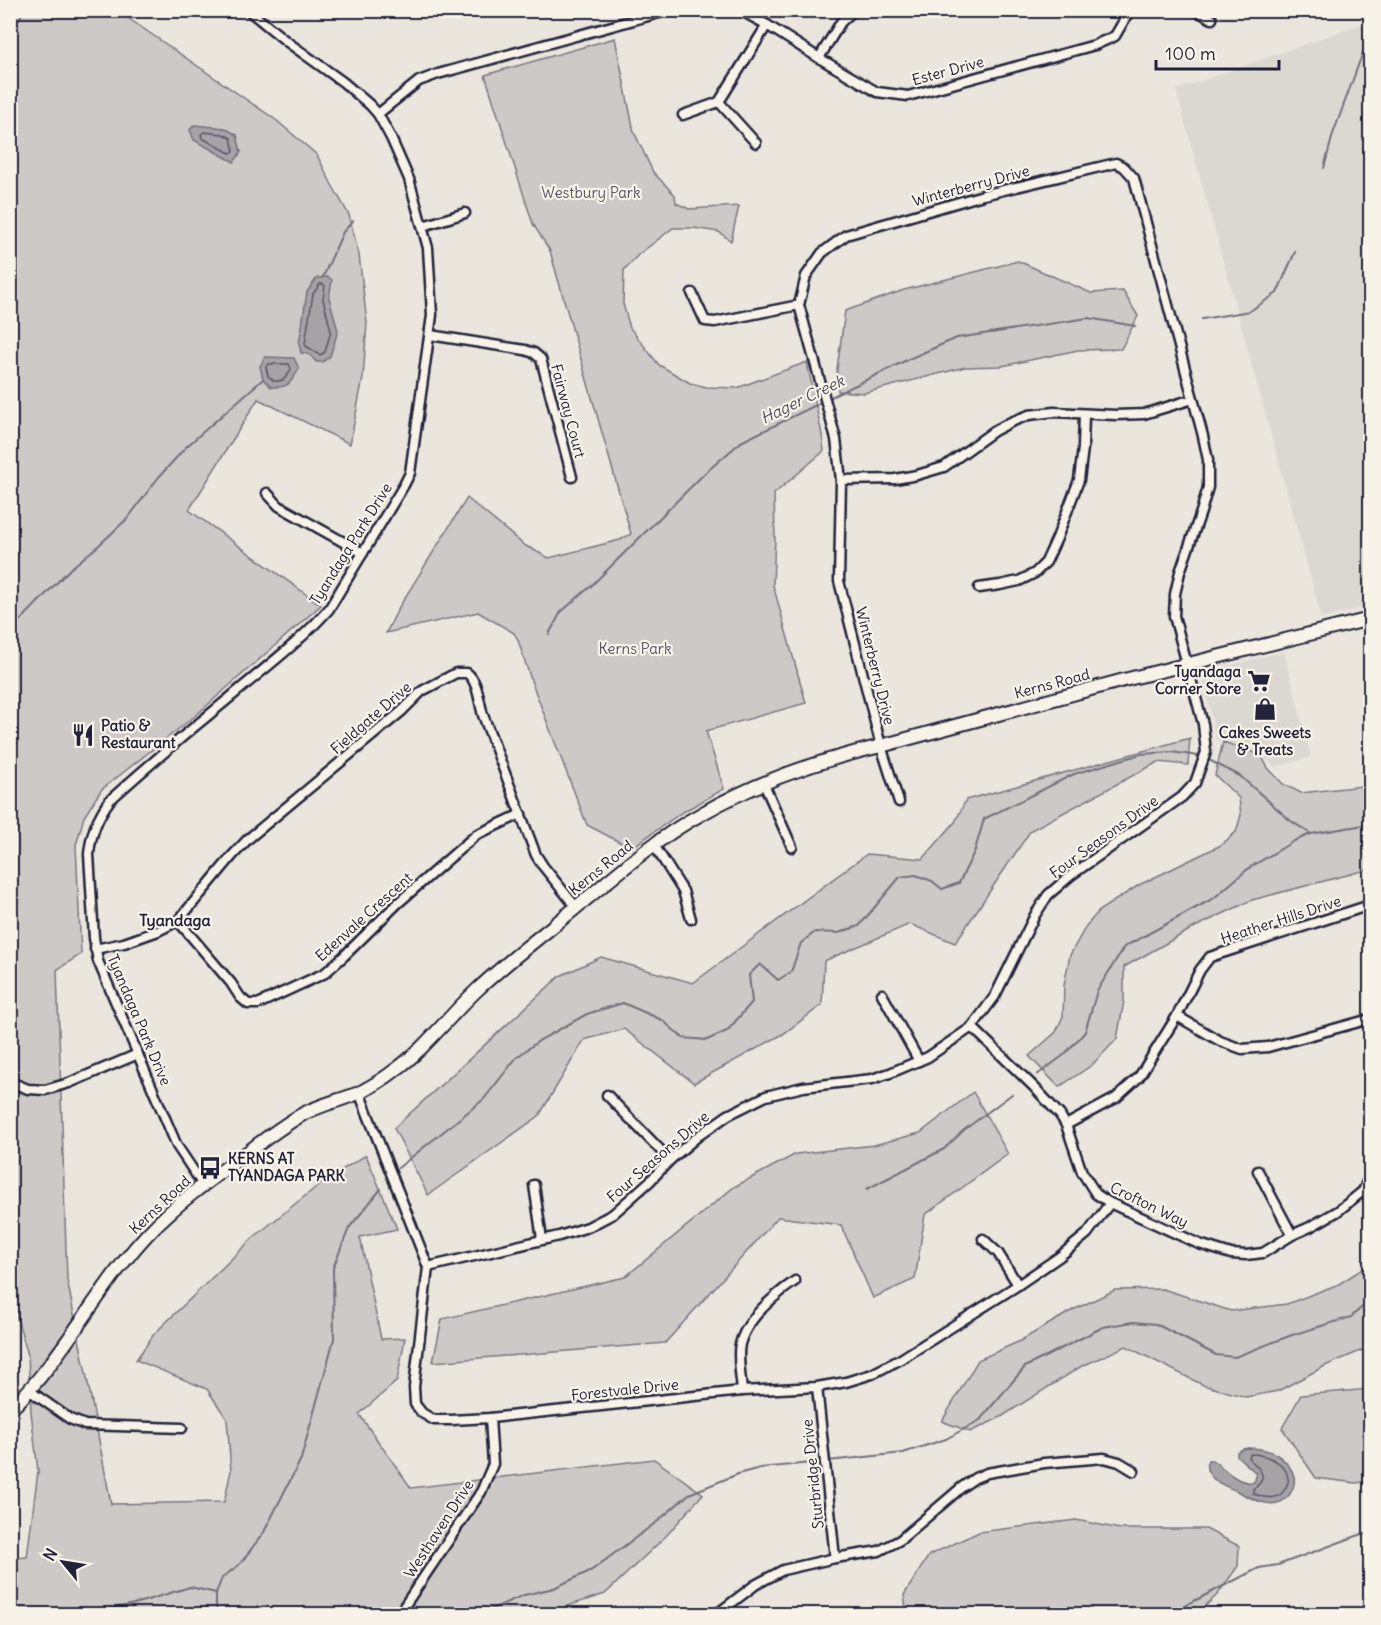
<svg xmlns="http://www.w3.org/2000/svg" width="1381" height="1625" font-family="Delius,sans-serif">
  <style>
    .built { fill: #dbd8d2 }
    .green { fill: #cdc9c6; stroke: #787680; stroke-width: 1.5 }
    .water { fill: #a6a3a6; stroke: #716f7b; stroke-width: 1.5 }
    .lines { fill: none; stroke-linecap: round; stroke-linejoin: round }
    .shore { stroke: #575666; stroke-width: 1.5 }
    .stream { stroke: #716f7b; stroke-width: 2 }
    .street-casing { stroke: #22223b; stroke-width: 13 }
    .secondary-casing { stroke: #22223b; stroke-width: 16 }
    .street { stroke: #f7f3e8; stroke-width: 8 }
    .secondary { stroke: #f7f3e8; stroke-width: 12 }
    .labels { text-anchor: middle; stroke-width: 4.5; stroke-linejoin: round; paint-order: stroke }
    .street-label { font-size: 15px; fill: #22223b; stroke: #f7f3e8 }
    .park-label { font-size: 15px; fill: #555465; stroke: #f7f3e8 }
    .poi-label { font-size: 15px; font-weight: bold; fill: #22223b; stroke: #f7f3e8; text-anchor: start }
    .water-label { font-size: 16px; font-style: italic; fill: #504f60; stroke: #f7f3e8 }
    .neighbourhood-label { font-size: 16px; font-weight: bold; fill: #22223b; stroke: #f7f3e8 }
  </style>
  <rect width="100%" height="100%" fill="#eae6de"/>
  <filter id="ink" filterUnits="userSpaceOnUse"><feTurbulence type="fractalNoise" baseFrequency=".0167" numOctaves="2"/><feDisplacementMap in="SourceGraphic" scale="12" xChannelSelector="R" yChannelSelector="G"/><feConvolveMatrix kernelMatrix="1 2 1 2 8 2 1 2 1" color-interpolation-filters="sRGB"/></filter>
  <g filter="url(#ink)">
    <g class="built">
      <path d="M1370,21V605L1322,619L1176,90Z"/>
      <path d="M1284,652L1311,757L1275,767L1261,755L1217,740L1201,672Z"/>
    </g>
    <g class="green">
      <path d="M11,11H120L125,16L276,120L317,155L331,183L349,215L359,255L367,323L363,378L350,444L258,399L189,510L321,605L195,716L101,790L84,817L76,845L81,954L57,970L67,1280L91,1398L111,1504L224,1502L231,1471L227,1419L207,1389L136,1360L154,1334L254,1237L325,1180L366,1155L397,1229L360,1237L381,1339L405,1338L397,1381L359,1414L411,1488L654,1459L703,1494L666,1536L605,1594L558,1609L552,1614H11L10,1558L27,1557L38,1471L31,1412L28,1355L17,1318L11,1121Z"/>
      <path d="M615,38L634,132L653,172L675,195L676,203L689,209L739,206L731,241L719,232L693,228H673L638,255L624,270L623,304L630,328L659,365L690,383L706,387L737,388L807,362L822,435L824,451L774,494L775,537L773,585L806,703L706,731L724,789L681,813L631,848L587,825L532,683L518,640L514,633L478,612L386,633L399,607L467,498L524,545L549,558L620,540L631,534L550,251L533,224L485,75Z"/>
      <path d="M1018,261L1091,293L1123,291L1138,316L1121,349L1078,350L1002,366L965,367L864,393L838,391L837,369L845,311L904,290Z"/>
      <path d="M1190,738L1188,765L1158,762L1031,830L955,943L910,924L824,961L822,1005L783,1034L694,1083L624,1029L584,1040L539,1116L428,1195L394,1128L560,976L601,957L693,983L867,854L923,859L955,822L966,800Z"/>
      <path d="M1223,742L1261,755L1268,768L1283,784L1301,793L1370,785V869L1252,900L1195,927L1124,967V1001L1117,1039L1092,1065L1059,1087L1029,1056L1056,1032L1063,1016L1064,985L1070,955L1086,926L1100,910L1139,885L1221,845L1236,832L1241,815L1239,798L1215,775Z"/>
      <path d="M973,1092L1008,1154L925,1215L915,1279L873,1298L841,1225L778,1217L665,1343L433,1362L442,1319L625,1277L734,1187L796,1154L874,1145L920,1133Z"/>
      <path d="M1370,1264V1347L1325,1366L1278,1391L1246,1397L1203,1385L1126,1346L1080,1367L1001,1417L970,1432L942,1421L978,1360L1020,1341L1073,1310L1115,1290L1163,1289L1231,1311L1287,1304L1339,1284Z"/>
      <path d="M1370,1389V1481L1356,1483L1316,1478L1282,1428L1301,1395Z"/>
      <path d="M1076,1520L1120,1529H1206L1239,1546L1238,1566L1218,1594L1197,1614H907L904,1595L929,1555L979,1532Z"/>
    </g>
    <g class="water">
      <path d="M194,125L225,128L237,135L241,152L234,162L194,140L190,130Z"/>
      <path d="M328,277L332,280L329,298L338,331L330,356L323,362H316C312,356 309,353 301,353L299,344L307,292L317,278Z"/>
      <path d="M265,357L294,358L299,369C290,383 290,388 271,387L263,379L260,366Z"/>
      <path d="M1248,1448C1265,1448 1278,1452 1289,1466C1294,1473 1296,1479 1293,1488C1282,1515 1255,1501 1237,1491C1226,1486 1211,1482 1207,1469C1206,1465 1207,1464 1208,1460H1212C1224,1468 1238,1485 1254,1482L1256,1477V1473L1237,1456V1452L1243,1449Z"/>
    </g>
    <g class="lines">
      <g class="shore">
        <path d="M204,132L223,134L231,138L234,152L230,153L202,138L201,134Z"/>
        <path d="M323,284L325,286L323,299L331,331L325,352L320,355L306,346L305,343L313,294L320,284Z"/>
        <path d="M269,364H289L291,369C287,377 284,382 274,381L268,376L266,367Z"/>
        <path d="M1250,1454C1264,1454 1286,1461 1288,1478C1289,1480 1287,1485 1286,1487C1280,1501 1265,1499 1253,1493V1489C1270,1478 1260,1468 1249,1459Z"/>
      </g>
      <g class="stream">
        <path d="M1369,10L1370,13"/>
        <path d="M10,34L23,12"/>
        <path d="M1324,168L1333,134L1370,33"/>
        <path d="M323,277L343,232L353,221"/>
        <path d="M1202,319L1250,311L1277,293L1295,252"/>
        <path d="M827,399L911,358L957,338L1088,318L1135,326"/>
        <path d="M10,626L22,619L70,569L98,546L128,518L158,478L186,447L263,379"/>
        <path d="M549,634L561,612L591,586L705,473L741,442L822,402"/>
        <path d="M1207,759L1240,776L1291,821L1311,834"/>
        <path d="M1037,1075L1064,1055L1085,1032L1097,991L1124,947L1214,898L1249,868L1294,841L1311,834L1370,824"/>
        <path d="M398,1168L484,1099L517,1057L540,1040L587,1014L623,1003L662,1020L683,1038L707,1040L727,1031L752,1002L749,975L760,964L778,980L791,972L801,943L815,932L838,933L859,926L900,877L916,875L932,881L942,889L959,883L975,850L984,819L1074,774L1141,754L1172,752L1198,756"/>
        <path d="M867,1189L944,1149L964,1130L1012,1094"/>
        <path d="M828,1461L903,1453L946,1439L980,1420L1025,1367L1103,1327L1133,1322L1156,1324L1216,1355L1235,1357L1292,1335L1351,1317L1370,1300"/>
        <path d="M10,1610H105L134,1604L190,1587L216,1593"/>
        <path d="M489,1610L524,1595L554,1588L592,1570L658,1521L689,1494L738,1474L760,1468L822,1462"/>
        <path d="M216,1614V1593L222,1578L240,1564L264,1532L301,1459L334,1339L333,1268L349,1228L381,1189"/>
        <path d="M1175,1614L1186,1605L1259,1568L1278,1565L1362,1534H1370"/>
      </g>
      <g class="street-casing">
        <g id="street">
          <path d="M740,10L767,25L819,58L877,92L908,96L1095,45L1115,36L1130,10"/>
          <path d="M1195,10L1212,19"/>
          <path d="M819,58L841,22L854,10"/>
          <path d="M719,102L756,143"/>
          <path d="M378,114L419,81L438,74L659,13L665,10"/>
          <path d="M683,115L719,102L767,25"/>
          <path d="M423,226L465,213"/>
          <path d="M692,293L705,321L715,322L799,305"/>
          <path d="M430,335L525,350L534,353L541,359L572,477"/>
          <path d="M841,480L895,479L917,475L944,467L994,431L1011,422L1029,415L1054,412L1116,415L1144,414L1193,399"/>
          <path d="M267,493L279,506L363,553"/>
          <path d="M979,588L1000,585L1019,581L1035,573L1046,562L1057,538L1079,480L1083,448L1084,414"/>
          <path d="M764,784L792,847"/>
          <path d="M654,845L683,891L691,919"/>
          <path d="M178,921L231,983L240,997L248,1004H258L325,973L344,956L398,903L476,835L521,814"/>
          <path d="M95,949L124,943L158,931L178,921L233,855L248,839L402,711L422,691L456,673H467C478,681 479,702 483,715L536,855L543,866L576,907"/>
          <path d="M882,994L919,1061"/>
          <path d="M1177,1016L1220,1041L1242,1049L1268,1047L1370,1019"/>
          <path d="M972,1027L1034,1087L1060,1115L1066,1125L1082,1172L1096,1194L1110,1203L1199,1244L1231,1254L1246,1255L1263,1253L1292,1235L1310,1227L1338,1211L1363,1191L1370,1175"/>
          <path d="M10,1082L28,1089L45,1090L69,1083L138,1054"/>
          <path d="M359,1092L428,1267L414,1387L415,1404L422,1413L434,1420H451L490,1418L742,1391L817,1387L846,1382L872,1374L901,1359L1018,1285L1059,1257L1087,1234L1110,1203"/>
          <path d="M607,1095L670,1160"/>
          <path d="M1066,1125L1116,1098L1139,1077L1177,1016L1200,970L1210,957L1370,905"/>
          <path d="M1258,1171L1292,1235"/>
          <path d="M203,1185L177,1146L98,961L94,938L89,854C91,833 97,817 110,800C150,764 191,729 233,695C266,667 301,641 329,609L404,485L410,473L432,315L428,248L409,179L391,138L378,114L370,105L343,82L286,41L248,10"/>
          <path d="M534,1185L542,1239"/>
          <path d="M983,1239L998,1253L1018,1285"/>
          <path d="M428,1267L559,1236L588,1227L613,1214L649,1182L670,1160L698,1136L728,1115L766,1096L803,1087L872,1079L890,1073L928,1057L972,1027L995,996L1035,915L1048,895L1070,876L1182,797L1195,783L1206,752L1203,724L1174,616L1175,594L1180,572L1201,512L1208,487V460L1203,436L1134,178L1124,167L1116,163L983,195L846,235L822,253L806,276L799,305L836,439L841,480L839,581L881,746L899,802"/>
          <path d="M817,1387L835,1558"/>
          <path d="M30,1391L70,1419L85,1425L182,1428"/>
          <path d="M742,1391C741,1378 737,1356 740,1344C747,1318 775,1295 795,1281"/>
          <path d="M399,1614L481,1492L493,1464L490,1418"/>
          <path d="M717,1614L755,1585L783,1570L835,1558L879,1551L900,1540L962,1487L975,1478L987,1473L1044,1463L1104,1458L1119,1462L1134,1471"/>
        </g>
      </g>
      <g class="secondary-casing">
        <path id="secondary" d="M10,1410C70,1352 106,1269 168,1214C193,1191 220,1172 248,1152C265,1139 284,1125 303,1114C322,1104 342,1100 361,1092C372,1086 384,1079 394,1071C426,1048 449,1016 478,989C508,961 541,936 573,910C615,876 655,839 703,813C757,782 821,760 881,746L1124,680L1370,619"/>
      </g>
      <use href="#street" class="street"/>
      <use href="#secondary" class="secondary"/>
    </g>
  </g>
  <defs>
    <g id="supermarket-bare" transform="scale(1.8)"><path d="M-6-5.5h2.5l.6 2H6L4.5 2H-2.5L-4.4-4H-6ZM-1.5 3.2a1.3 1.3 0 1 0 .1 0ZM3 3.2a1.3 1.3 0 1 0 .1 0Z" fill="#22223b" stroke="#f7f3e8" stroke-width="2.5" paint-order="stroke"/></g>
    <g id="shop-bare" transform="scale(1.8)"><path d="M-5-2.5h2.3a2.7 3.5 0 0 1 5.4 0H5L5.5 6h-11ZM-1.5-2.5h3a1.5 2.3 0 0 0-3 0Z" fill="#22223b" stroke="#f7f3e8" stroke-width="2.5" paint-order="stroke"/></g>
    <g id="restaurant-bare" transform="scale(1.8)"><path d="M-5-6h1v4h1v-4h1v4h1v-4h1v5L-1.5 .5V6h-2V.5L-5-1ZM5-6V6H3V1.5H1.5Q1.5-4 5-6Z" fill="#22223b" stroke="#f7f3e8" stroke-width="2.5" paint-order="stroke"/></g>
    <g id="bus-bare" transform="scale(1.8)"><path d="M-5-6H5V4H4V6H2V4H-2V6H-4V4H-5ZM-3.5-4V0h7V-4ZM-3.5 1.2v1.5H-2V1.2ZM2 1.2v1.5H3.5V1.2Z" fill="#22223b" stroke="#f7f3e8" stroke-width="2.5" paint-order="stroke"/></g>
  </defs>
  <g fill-rule="evenodd">
    <use href="#supermarket-bare" x="1259" y="681"/>
    <use href="#shop-bare" x="1265" y="709"/>
    <use href="#restaurant-bare" x="83" y="735"/>
    <use href="#bus-bare" x="210" y="1168"/>
  </g>
  <g class="labels">
    <g class="street-label">
      <text transform="translate(948 71) rotate(-15)" y="5">Ester Drive</text>
      <text transform="translate(971 186) rotate(-15)" y="5">Winterberry Drive</text>
      <text transform="translate(568 411) rotate(75)" y="5">Fairway Court</text>
      <text transform="translate(351 544) rotate(-58)" y="5">Tyandaga Park Drive</text>
      <text transform="translate(875 666) rotate(76)" y="5">Winterberry Drive</text>
      <text transform="translate(1052 684) rotate(-15)" y="5">Kerns Road</text>
      <text transform="translate(371 718) rotate(-41)" y="5">Fieldgate Drive</text>
      <text transform="translate(1104 837) rotate(-36)" y="5">Four Seasons Drive</text>
      <text transform="translate(601 868) rotate(-39)" y="5">Kerns Road</text>
      <text transform="translate(364 917) rotate(-42)" y="5">Edenvale Crescent</text>
      <text transform="translate(1281 920) rotate(-18)" y="5">Heather Hills Drive</text>
      <text transform="translate(139 1020) rotate(67)" y="5">Tyandaga Park Drive</text>
      <text transform="translate(658 1157) rotate(-41)" y="5">Four Seasons Drive</text>
      <text transform="translate(160 1205) rotate(-43)" y="5">Kerns Road</text>
      <text transform="translate(1149 1205) rotate(26)" y="5">Crofton Way</text>
      <text transform="translate(625 1390) rotate(-6)" y="5">Forestvale Drive</text>
      <text transform="translate(813 1474) rotate(-96)" y="5">Sturbridge Drive</text>
      <text transform="translate(439 1529) rotate(-57)" y="5">Westhaven Drive</text>
    </g>
    <g class="park-label">
      <text x="591" y="198">Westbury Park</text>
      <text x="635" y="654">Kerns Park</text>
    </g>
    <g class="poi-label">
      <text x="1241" y="677" text-anchor="end">Tyandaga<tspan x="1241" dy="17">Corner Store</tspan></text>
      <text x="101" y="731">Patio &amp;<tspan x="101" dy="17">Restaurant</tspan></text>
      <text x="1265" y="738" text-anchor="middle">Cakes Sweets<tspan x="1265" dy="17">&amp; Treats</tspan></text>
      <text x="228" y="1164">KERNS AT<tspan x="228" dy="17">TYANDAGA PARK</tspan></text>
    </g>
    <g class="water-label">
      <text transform="translate(802 399) rotate(-26)" y="6">Hager Creek</text>
    </g>
    <g class="neighbourhood-label">
      <text x="175" y="926">Tyandaga</text>
    </g>
  </g>
  <rect width="1381" height="1625" fill="none" stroke="#f7f3e8" stroke-width="36"/>
  <rect x="18" y="18" width="1345" height="1589" fill="none" stroke="#22223b" stroke-width="2" filter="url(#ink)"/>
  <g transform="translate(63 1562) rotate(300)" stroke="#f7f3e8" stroke-width="4.5" paint-order="stroke">
  <path d="M0-4.5L10 22L0 15L-10 22Z" fill="#22223b"/>
  <text y="-9" font-size="16" font-weight="bold" text-anchor="middle" fill="#22223b">N</text>
  </g>
  <path d="M1156 60v9h123v-9" fill="none" stroke="#22223b" stroke-width="3"/>
  <text x="1165" y="60" font-size="18" fill="#22223b" stroke="#f7f3e8" stroke-width="4.5" paint-order="stroke">100 m</text>
</svg>
